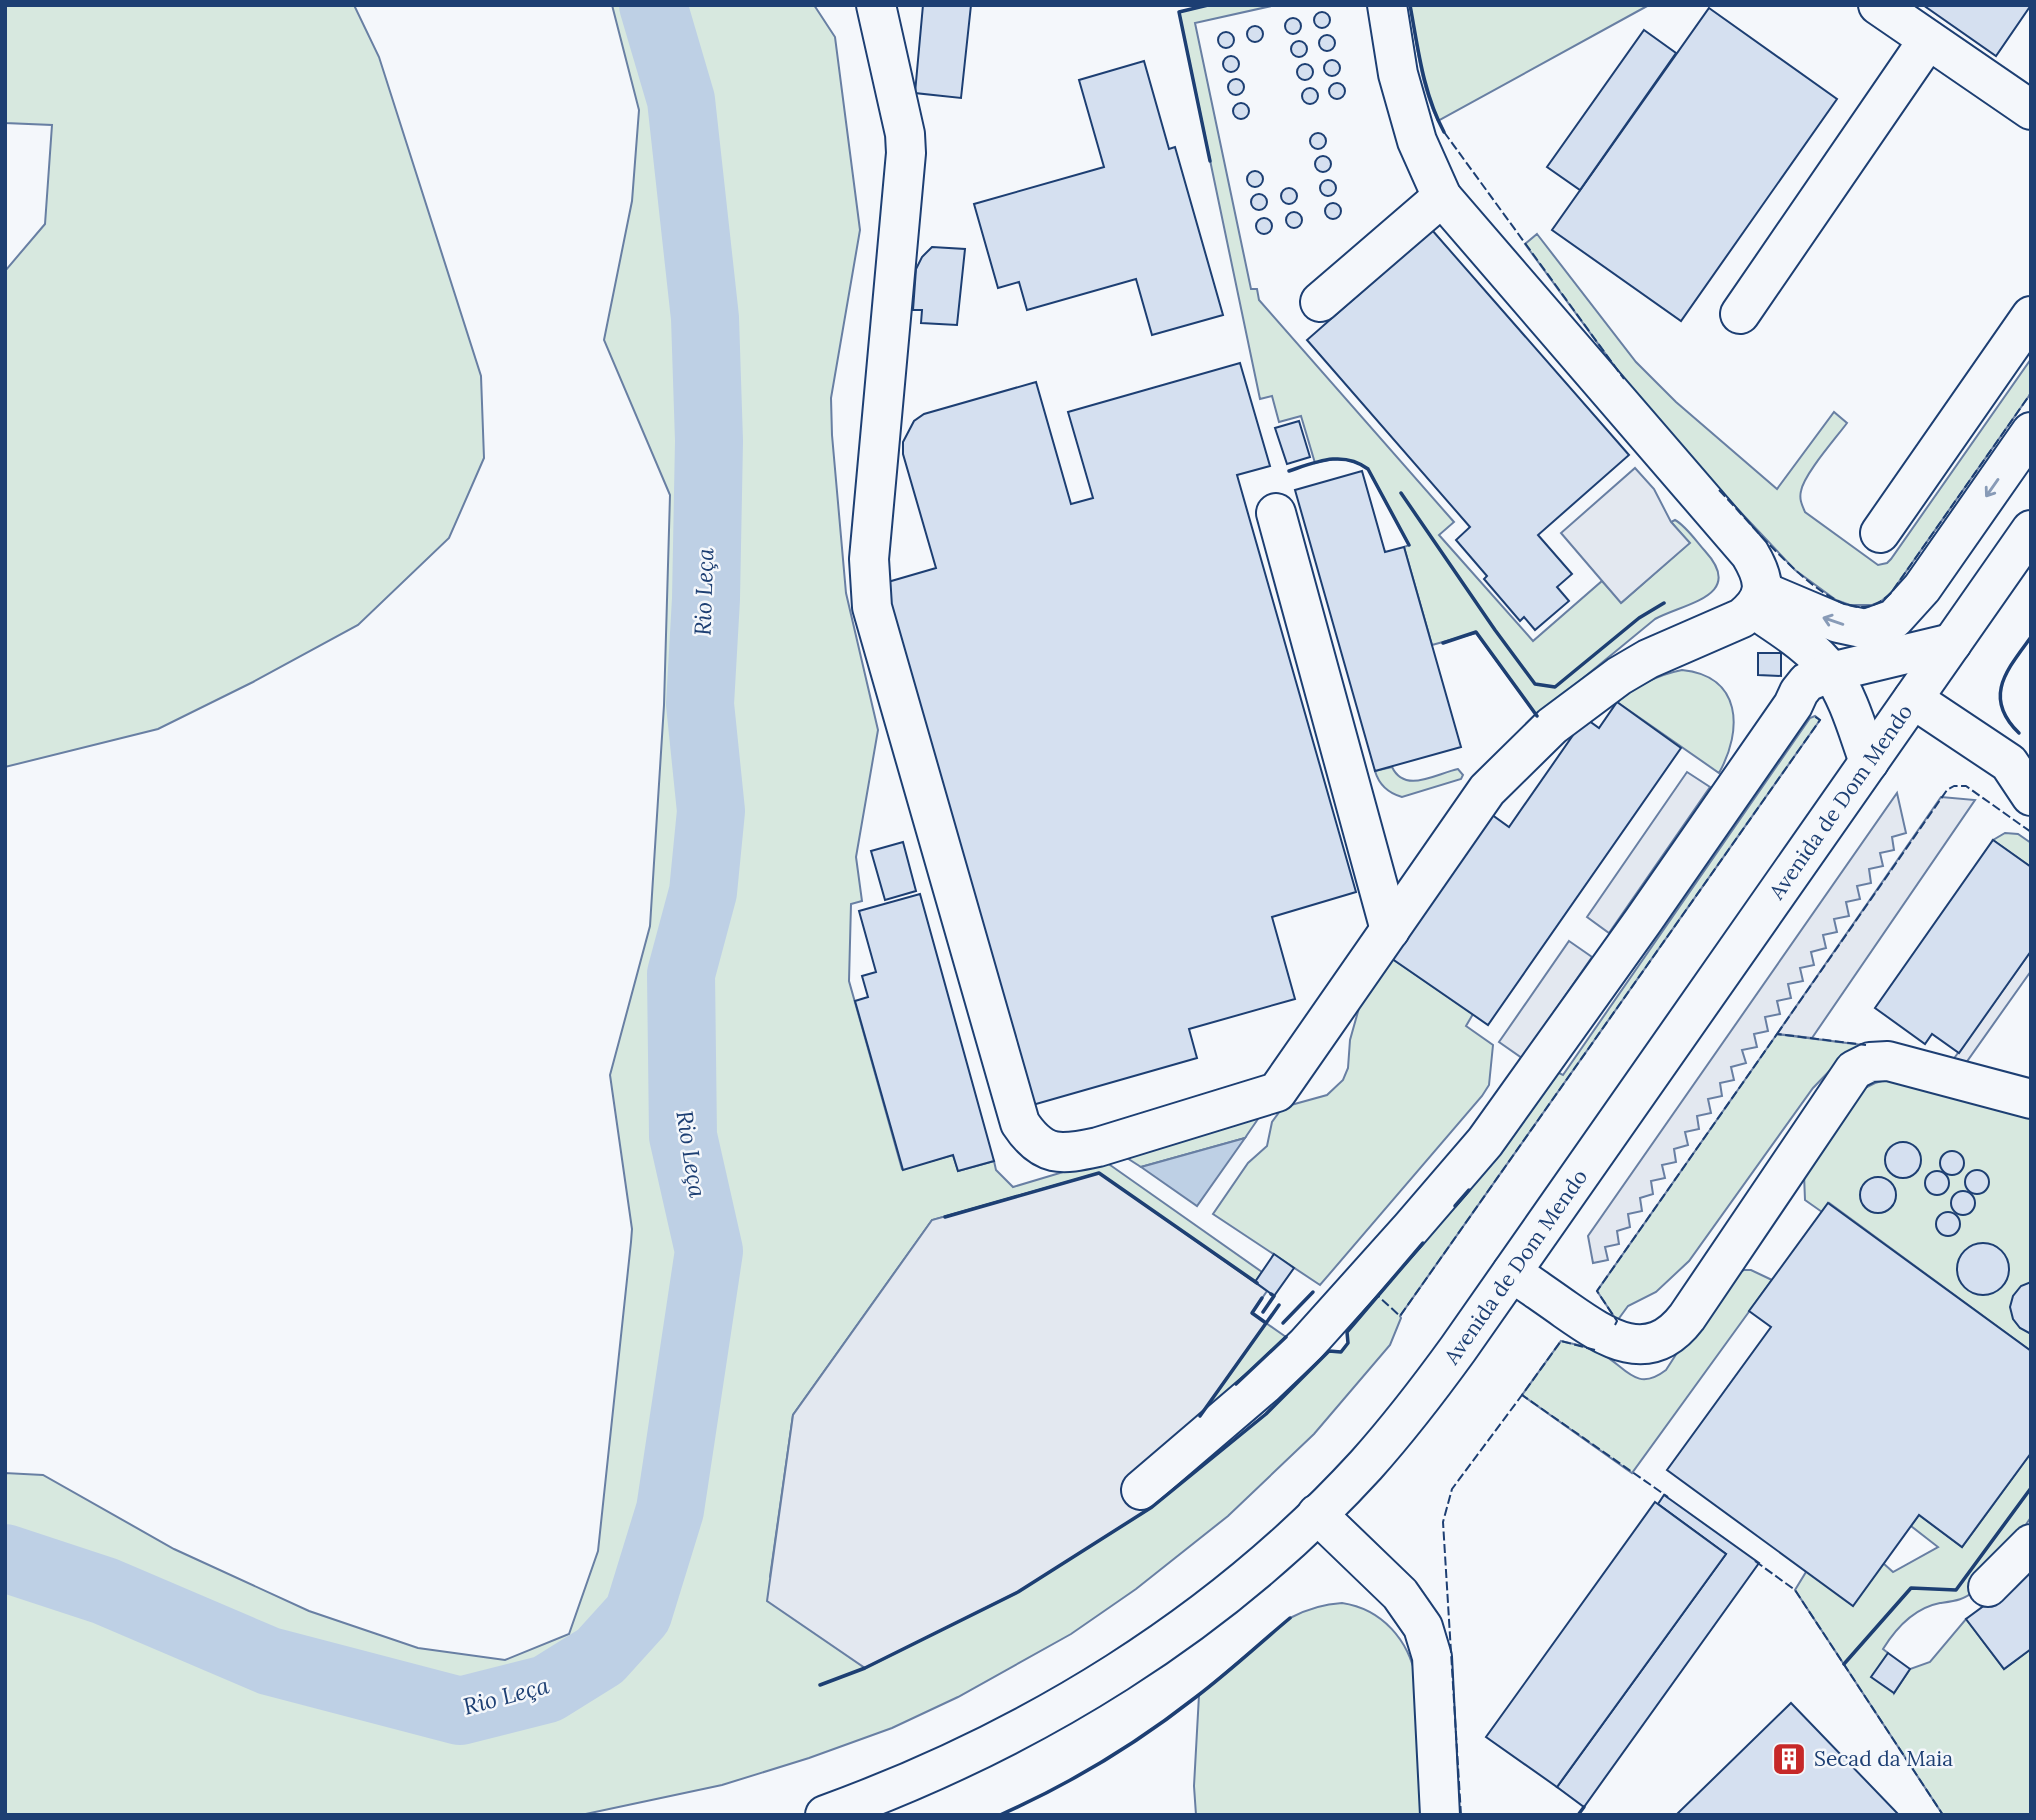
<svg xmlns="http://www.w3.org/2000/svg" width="2036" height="1820" font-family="Lora,serif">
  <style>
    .green { fill: #d7e8df; stroke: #687fa3; stroke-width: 2 }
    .parking { fill: #e3e8f0; stroke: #687fa3; stroke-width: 2 }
    .water { fill: #bed0e5; stroke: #687fa3; stroke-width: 2 }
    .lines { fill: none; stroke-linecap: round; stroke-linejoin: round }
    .river { stroke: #bed0e5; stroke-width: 68 }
    .building { fill: #d5e0f0; stroke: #1d3f73; stroke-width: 2 }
    .minor-casing { stroke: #1d3f73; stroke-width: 42 }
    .major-casing { stroke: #1d3f73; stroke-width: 42 }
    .minor { stroke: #f4f7fb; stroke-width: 38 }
    .major { stroke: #f4f7fb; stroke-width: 38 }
    .fence { stroke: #1d3f73; stroke-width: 2; stroke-dasharray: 9 3.5; stroke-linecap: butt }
    .wall { stroke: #1d3f73; stroke-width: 3.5 }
    .oneway { stroke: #889bb7 }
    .labels { text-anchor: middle; stroke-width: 5; stroke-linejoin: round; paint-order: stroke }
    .street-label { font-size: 21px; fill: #1d3f73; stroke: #f4f7fb }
    .poi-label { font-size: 21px; fill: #1d3f73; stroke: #f4f7fb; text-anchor: start }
    .water-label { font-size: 23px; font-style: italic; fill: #1d3f73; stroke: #f4f7fb }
  </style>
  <rect width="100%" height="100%" fill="#f4f7fb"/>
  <g class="green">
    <path d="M5,5H354L379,57L481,376L484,458L449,538L358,625L253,682L158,729L5,767V271L45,224L52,125L5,123Z"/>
    <path d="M612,5H814L835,37L860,230L831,398L832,435L846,593L878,730L856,857L862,901L851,904L849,981L902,1169L953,1155L958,1171L994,1161L996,1170L1013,1187L1103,1160L1262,1272L1255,1282L1099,1173L932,1220L793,1415L770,1577L865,1668L1018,1592L1152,1507L1266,1414L1329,1351L1341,1352L1348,1343L1347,1332L1498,1154L1557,1072L1563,1075L1810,718L1815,716L1820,720L1400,1316L1401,1318L1390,1345L1314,1434L1228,1516L1136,1589L1071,1634L958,1697L892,1728L809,1758L722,1785L581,1815H5V1473L43,1475L174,1549L309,1611L418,1648L505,1660L569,1634L598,1551L631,1242L632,1229L610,1075L650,926L664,705L670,495L604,340L632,201L639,110Z"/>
    <path d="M1208,5H1276L1195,23L1251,289H1257L1259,300L1454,522L1439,535L1533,641L1602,581L1622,602L1689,543L1671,522L1675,520C1686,526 1696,541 1705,551C1746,596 1685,603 1655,619L1537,716L1476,633L1432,645L1404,547L1409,545L1368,469C1352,457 1334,457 1315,463L1301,416L1279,422L1272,396L1260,399L1179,12Z"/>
    <path d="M1410,5H1649L1438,121C1420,86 1417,43 1410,5Z"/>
    <path d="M1537,234L1636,362L1676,402L1777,489L1834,412L1847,423C1836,438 1804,474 1801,491C1799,499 1802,505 1805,512L1878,565L1887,563L1891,559L2031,359V393L1891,593L1880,602L1872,605H1850L1836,600L1795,570L1654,420L1525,244Z"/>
    <path d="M1682,670C1742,676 1743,730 1719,773L1617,702C1636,686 1657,675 1682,670Z"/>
    <path d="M1392,767C1405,794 1435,774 1458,769L1463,775L1461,779L1402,797C1388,793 1379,785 1375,771Z"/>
    <path d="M2005,833L2018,834L2031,843V867L1993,840Z"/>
    <path d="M1391,958L1473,1014L1466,1026L1493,1045L1489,1085L1482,1096L1320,1285L1213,1214L1248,1163L1267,1146L1272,1122L1280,1111L1291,1105L1327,1095L1343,1080L1348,1068L1350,1040L1359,1008Z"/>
    <path d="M1777,1034L1862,1045L1840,1060L1813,1088L1689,1261L1656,1292L1628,1306L1617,1321L1597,1291Z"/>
    <path d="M1892,1078L2031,1109V1351L1829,1203L1822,1212L1805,1200L1804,1174L1863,1089L1875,1083Z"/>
    <path d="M1260,1116L1245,1138L1141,1167L1124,1156Z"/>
    <path d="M1744,1270H1751L1772,1280L1632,1473L1522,1395L1561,1341C1573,1344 1588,1346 1599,1352C1625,1365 1635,1394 1666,1370C1680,1349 1724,1276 1744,1270Z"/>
    <path d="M1266,1323L1286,1337L1195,1423Z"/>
    <path d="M2031,1453V1517L2025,1526C2009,1546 1994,1572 1975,1590C1965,1600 1954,1601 1940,1603C1914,1608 1896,1628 1883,1649L1888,1653L1894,1693L1910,1669L1930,1662L1966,1619L2004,1669L2031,1649V1815H1943L1795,1590L1806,1572L1883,1563L1893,1572L1938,1547L1911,1526L1919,1515L1962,1547Z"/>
    <path d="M1342,1603C1382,1609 1409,1640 1416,1679C1419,1696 1419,1716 1420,1733C1421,1760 1423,1788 1424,1815H1196L1194,1786L1199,1695L1290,1618C1307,1609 1323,1604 1342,1603Z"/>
  </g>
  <g class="parking">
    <path d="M1635,468L1654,489L1671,522L1690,543L1621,603L1561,533Z"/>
    <path d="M1687,772L1710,787L1609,933L1587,917Z"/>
    <path d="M1897,793L1906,833L1892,837L1894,850L1880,853L1883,866L1869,869L1871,883L1857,886L1860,899L1846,902L1849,916L1834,919L1837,932L1823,935L1826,948L1811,952L1814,965L1800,968L1803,981L1788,984L1791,998L1777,1001L1780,1014L1765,1017L1768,1031L1754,1034L1757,1047L1742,1050L1746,1063L1731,1067L1734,1080L1720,1083L1722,1096L1708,1099L1711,1113L1697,1116L1699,1129L1685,1132L1688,1145L1674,1149L1676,1162L1662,1165L1665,1178L1651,1181L1653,1194L1640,1198L1642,1211L1628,1214L1630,1227L1617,1231L1619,1244L1605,1247L1608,1260L1593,1263L1588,1236Z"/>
    <path d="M1941,797L1975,800L1812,1038L1777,1034Z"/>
    <path d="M1569,941L1592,957L1522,1058L1499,1042Z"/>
    <path d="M2031,951V971L1963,1067L1950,1064Z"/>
    <path d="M1099,1173L1267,1291L1252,1313L1266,1323L1195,1423L1129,1476L1152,1507L1018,1592L865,1668L767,1601L793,1415L932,1220Z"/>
  </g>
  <path class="water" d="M1245,1138L1197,1206L1141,1167Z"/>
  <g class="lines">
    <path class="river" d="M5,1558L105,1591L269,1661L460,1711L547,1689L600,1656L638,1614L670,1510L709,1251L683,1136L681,974L703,892L711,811L700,704L706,599L709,441L705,318L681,100L653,5"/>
  </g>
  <g class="building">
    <path d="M923,5H971L961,98L915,93Z"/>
    <path d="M1923,5H2031L1996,56Z"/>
    <path d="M1709,8L1837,99L1681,321L1552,230Z"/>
    <circle cx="1322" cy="20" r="8"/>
    <circle cx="1293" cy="26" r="8"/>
    <circle cx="1255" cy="34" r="8"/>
    <path d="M1644,30L1676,53L1580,190L1547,167Z"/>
    <circle cx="1226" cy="40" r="8"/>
    <circle cx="1327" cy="43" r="8"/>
    <circle cx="1299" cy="49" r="8"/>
    <circle cx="1231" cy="64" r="8"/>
    <circle cx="1332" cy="68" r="8"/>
    <path d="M1144,61L1169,149L1175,147L1223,315L1152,335L1136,279L1027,310L1019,282L998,288L974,204L1104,167L1079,80Z"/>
    <circle cx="1305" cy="72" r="8"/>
    <circle cx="1236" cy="87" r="8"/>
    <circle cx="1337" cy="91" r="8"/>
    <circle cx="1310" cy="96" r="8"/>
    <circle cx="1241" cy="111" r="8"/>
    <circle cx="1318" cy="141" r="8"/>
    <circle cx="1323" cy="164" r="8"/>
    <circle cx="1255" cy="179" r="8"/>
    <circle cx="1328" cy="188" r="8"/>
    <circle cx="1289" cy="196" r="8"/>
    <circle cx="1259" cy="202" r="8"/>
    <circle cx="1333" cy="211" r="8"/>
    <circle cx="1294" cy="220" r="8"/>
    <circle cx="1264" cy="226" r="8"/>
    <path d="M1432,230L1629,455L1538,535L1572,574L1557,587L1569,601L1535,630L1524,617L1520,621L1484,579L1487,576L1456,540L1470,527L1307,340Z"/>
    <path d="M932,247L965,249L957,325L921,323L922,310H913L916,269L922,257Z"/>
    <path d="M1240,363L1270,466L1237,475L1356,892L1272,917L1295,999L1189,1029L1197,1058L1029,1106L881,584L936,568L903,454V442L914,421L924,414L1036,382L1071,504L1093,498L1068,412Z"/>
    <path d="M1299,421L1310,457L1287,464L1275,428Z"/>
    <path d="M1362,471L1385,552L1404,547L1461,747L1375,771L1295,490Z"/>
    <path d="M1758,653H1781V676L1758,675Z"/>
    <path d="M1617,702L1681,748L1488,1025L1388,956L1488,812L1509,827L1585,718L1599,728Z"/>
    <path d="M1993,840L2031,867V951L1959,1053L1932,1034L1925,1044L1875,1008Z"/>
    <path d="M903,842L916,891L885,900L871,851Z"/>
    <path d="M920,894L994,1161L958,1171L953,1155L903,1170L855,1001L868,997L862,976L876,972L859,911Z"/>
    <circle cx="1903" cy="1160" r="18"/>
    <circle cx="1952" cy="1163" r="12"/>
    <circle cx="1977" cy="1182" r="12"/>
    <circle cx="1937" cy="1183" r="12"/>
    <circle cx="1878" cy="1195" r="18"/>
    <circle cx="1963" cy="1203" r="12"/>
    <path d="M1828,1203L2031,1351V1453L1962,1547L1919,1515L1853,1606L1667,1470L1771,1327L1749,1311Z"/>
    <circle cx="1948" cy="1224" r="12"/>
    <circle cx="1983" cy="1269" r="26"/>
    <path d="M1274,1254L1294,1268L1274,1296L1255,1282Z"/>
    <path d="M2031,1282V1334L2020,1328L2013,1319L2010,1307L2013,1296L2021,1286Z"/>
    <path d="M1664,1495L1759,1563L1584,1807L1557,1787L1726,1554L1658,1504Z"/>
    <path d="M1655,1502L1726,1554L1557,1787L1486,1737Z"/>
    <path d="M2031,1571V1649L2004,1669L1966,1619Z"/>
    <path d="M1888,1653L1910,1669L1894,1693L1871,1677Z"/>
    <path d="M1791,1703L1899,1815H1676Z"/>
  </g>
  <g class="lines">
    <g class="minor-casing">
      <g id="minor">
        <path d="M876,5L905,134L906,153L869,559L872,607L1020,1123C1043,1158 1061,1155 1098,1147L1277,1092L1487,790L1552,726L1619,676L1648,659L1742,618C1768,597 1766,581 1750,554L1442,197L1417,141L1398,74L1387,5"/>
        <path d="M1878,5L2031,110"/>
        <path d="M1320,302L1442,197"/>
        <path d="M1740,314L1928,40"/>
        <path d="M1276,513L1390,930"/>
        <path d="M1880,533L2031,316"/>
        <path d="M1762,591L1838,623L1866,629L1894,619L1922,588L2031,432"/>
        <path d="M1754,609C1780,627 1811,645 1830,671C1849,697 1858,732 1869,762"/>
        <path d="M1913,699L2009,763L2031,796"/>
        <path d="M1512,1272C1530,1285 1548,1297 1566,1310C1606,1338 1649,1367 1687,1317L1854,1070L1870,1062L1888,1061L2031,1099"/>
        <path d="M1141,1490L1265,1384L1306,1345L1411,1228L1485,1142L1643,921L1793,705L1799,692L1807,682L1831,672L1952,643"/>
        <path d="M1317,1514L1400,1594L1423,1627L1432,1657L1440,1815"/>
        <path d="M1988,1587L2031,1544"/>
      </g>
    </g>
    <g class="major-casing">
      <path id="major" d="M825,1815C1029,1741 1219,1626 1366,1465C1399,1428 1429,1389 1458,1349L2031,530"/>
    </g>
    <use href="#minor" class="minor"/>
    <use href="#major" class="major"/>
    <g class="fence">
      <path d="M1444,132L1624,379"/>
      <path d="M1719,490C1750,522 1814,603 1858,607C1871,608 1882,602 1891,593L2031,393"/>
      <path d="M1777,1034L1947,790L1954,786H1966L2031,832"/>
      <path d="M1615,1325L1617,1321L1597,1291L1777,1034L1866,1045"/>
      <path d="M1595,1350L1561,1341L1522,1395L1668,1497"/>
      <path d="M1329,1351L1341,1352L1348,1343L1347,1332L1378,1296L1400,1316L1820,720L1814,716"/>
      <path d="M1755,1561L1795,1590L1943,1815"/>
      <path d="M1461,1815L1443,1522L1452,1489L1522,1395"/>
    </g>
    <g class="wall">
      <path d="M1208,5L1179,12L1210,161"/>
      <path d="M1410,5C1418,48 1423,93 1444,132"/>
      <path d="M1289,471C1316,462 1343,450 1368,469L1409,545"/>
      <path d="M1401,493L1495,630L1535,684L1555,687L1639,618L1664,603"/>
      <path d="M1443,643L1476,632L1537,716"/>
      <path d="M2019,733C1982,697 2007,670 2031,637"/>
      <path d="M1455,1206L1469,1190"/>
      <path d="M945,1217L1099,1173L1257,1283"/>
      <path d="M1262,1298L1252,1313L1266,1323"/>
      <path d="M1263,1312L1274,1296L1271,1294"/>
      <path d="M1283,1323L1313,1292"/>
      <path d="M1236,1384L1286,1337"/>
      <path d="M1200,1416L1279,1305"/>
      <path d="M1844,1664L1911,1588L1956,1590L2031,1488"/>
      <path d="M820,1685L865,1668L1018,1592L1152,1507L1266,1414L1329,1351L1341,1352L1348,1343L1347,1332L1423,1243"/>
      <path d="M1000,1815C1070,1784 1136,1744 1196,1697C1229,1672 1259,1644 1290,1618"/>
      <path d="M1578,1815L1584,1807"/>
    </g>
  </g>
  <defs><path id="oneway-shaft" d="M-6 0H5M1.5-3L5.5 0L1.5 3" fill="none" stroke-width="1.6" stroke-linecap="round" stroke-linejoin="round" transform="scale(1.75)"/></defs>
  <g class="oneway">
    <use href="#oneway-shaft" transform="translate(1992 488) rotate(125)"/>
    <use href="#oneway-shaft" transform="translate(1833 621) rotate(-161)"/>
  </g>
  <defs>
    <g id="building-square" transform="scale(1.75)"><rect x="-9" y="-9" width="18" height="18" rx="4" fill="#c62828" stroke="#f4f7fb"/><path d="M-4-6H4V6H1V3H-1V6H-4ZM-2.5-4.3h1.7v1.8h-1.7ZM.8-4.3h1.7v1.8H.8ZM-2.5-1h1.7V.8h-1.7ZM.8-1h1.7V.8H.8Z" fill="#fff"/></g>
  </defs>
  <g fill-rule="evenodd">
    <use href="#building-square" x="1789" y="1759"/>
  </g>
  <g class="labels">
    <g class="street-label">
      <text transform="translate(1841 802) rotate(-55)" y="7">Avenida de Dom Mendo</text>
      <text transform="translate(1516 1267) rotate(-55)" y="7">Avenida de Dom Mendo</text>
    </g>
    <g class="poi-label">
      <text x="1814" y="1766">Secad da Maia</text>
    </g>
    <g class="water-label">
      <text transform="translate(704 592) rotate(-88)" y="8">Rio Leça</text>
      <text transform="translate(691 1154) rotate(81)" y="8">Rio Leça</text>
      <text transform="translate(506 1696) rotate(-15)" y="8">Rio Leça</text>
    </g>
  </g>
  <rect width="2036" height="1820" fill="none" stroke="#1d3f73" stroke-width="14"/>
</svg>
